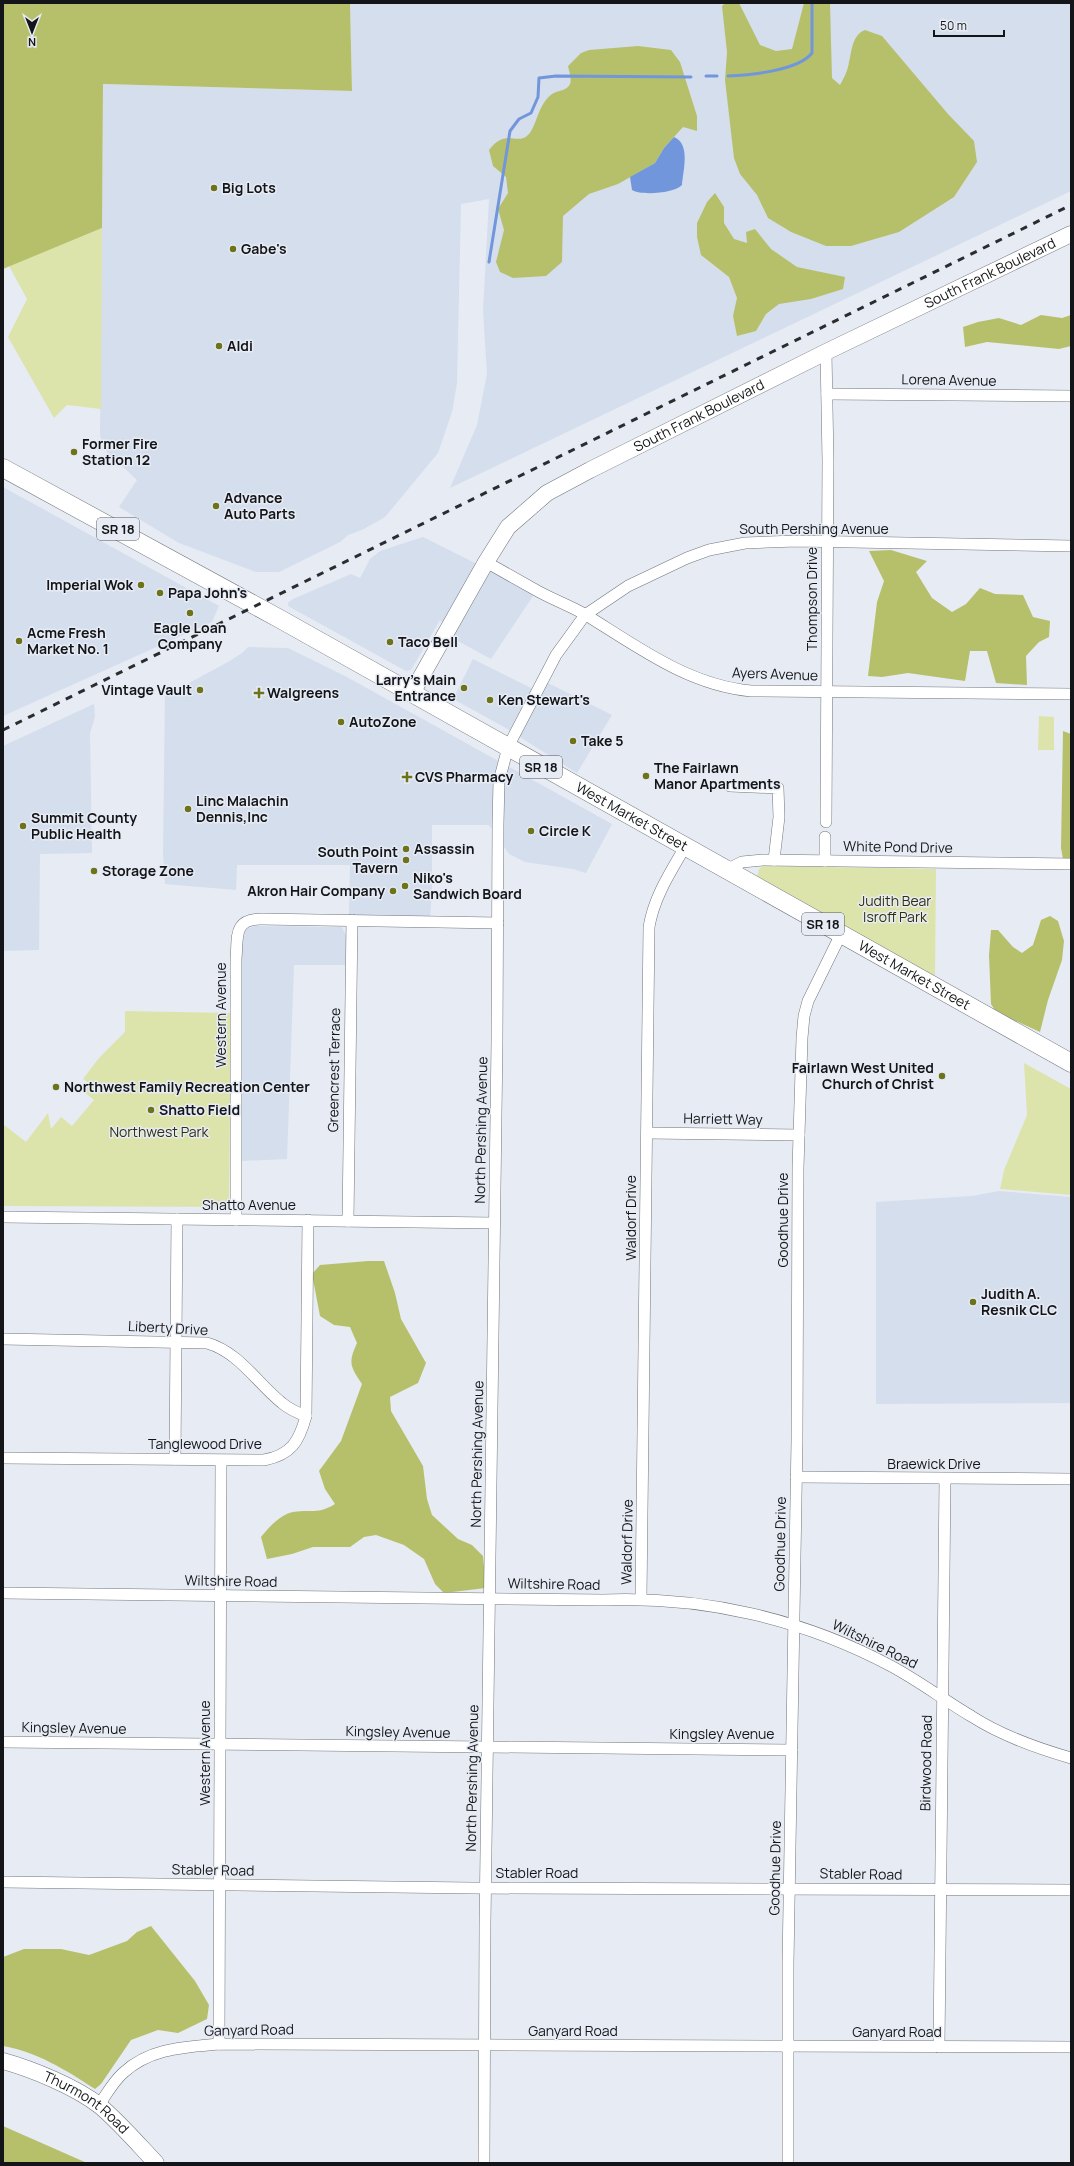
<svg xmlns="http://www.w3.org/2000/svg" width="1074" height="2166" font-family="Manrope,sans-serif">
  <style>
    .built { fill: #d5deed }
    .green { fill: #dce4ac }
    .forest { fill: #b6c06a }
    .water { fill: #7196db }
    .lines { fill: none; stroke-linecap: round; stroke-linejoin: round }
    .stream { stroke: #7196db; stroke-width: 3 }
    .street-casing { stroke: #71757c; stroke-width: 12 }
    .secondary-casing { stroke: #71757c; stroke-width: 17 }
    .primary-casing { stroke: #71757c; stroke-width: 19 }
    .street { stroke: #fff; stroke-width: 11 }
    .secondary { stroke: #fff; stroke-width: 16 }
    .primary { stroke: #fff; stroke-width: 18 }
    .rail { stroke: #2a2d30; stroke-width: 3; stroke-dasharray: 7 7; stroke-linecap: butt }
    .poi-dot { fill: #6c731b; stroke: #e7ebf4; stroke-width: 1.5 }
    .labels { text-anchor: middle; stroke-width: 3; stroke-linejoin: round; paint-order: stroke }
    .shield { fill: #e7ebf4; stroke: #53555a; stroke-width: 1 }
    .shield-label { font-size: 13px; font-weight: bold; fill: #131518 }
    .poi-label { font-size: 14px; font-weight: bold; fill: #131518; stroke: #e7ebf4; text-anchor: start }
    .street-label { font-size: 14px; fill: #131518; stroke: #e7ebf4 }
    .park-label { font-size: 14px; fill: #2e310c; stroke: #e7ebf4 }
  </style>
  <rect width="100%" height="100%" fill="#e7ebf4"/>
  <g class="built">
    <path d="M350,3H1071V191L450,488L477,425L487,374L483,311L489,199L461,204L457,383L452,412L438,453L385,517L362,530L348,535L340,542L279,572H256L179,543L119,507L137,480L107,452L100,436L103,84L352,91Z"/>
    <path d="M3,487L219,606L212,622L3,716Z"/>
    <path d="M423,537L535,593L491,659L456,640L440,620L411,670L406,671L288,606V603L293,599L351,574L360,578L370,559L380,551Z"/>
    <path d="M248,647L288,648L345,676L612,824L586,873L573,869L525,862L509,854L489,825H432V890L430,918L349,915L350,865H237L236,890L165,884L163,853L165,696L228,662L242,653Z"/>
    <path d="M473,659L533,689L538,678L612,715L577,773L504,727L453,699Z"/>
    <path d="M94,704L95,717L90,733L92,853L40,854L39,950L3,951V746Z"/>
    <path d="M255,926L342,927L347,937L345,965H294L287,1159L241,1161L242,946L246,929Z"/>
    <path d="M999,1191L1071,1197V1403L876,1404V1202L972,1196Z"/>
  </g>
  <g class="green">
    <path d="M102,228L101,409L67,405L54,418L8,337L27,299L9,266Z"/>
    <path d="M1039,716L1054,717V750H1038Z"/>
    <path d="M763,866L936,869L935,978L757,877L759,869Z"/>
    <path d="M125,1011L231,1013L229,1207L3,1206V1124L26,1142L48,1113L51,1129L61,1117L72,1126L94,1100L83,1091L89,1083L83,1079L99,1058L125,1032Z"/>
    <path d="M1024,1063L1071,1089V1195L1000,1189L1004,1170L1027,1115Z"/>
  </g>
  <g class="forest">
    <path d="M3,3H350L352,91L103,84L102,228L3,269Z"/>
    <path d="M725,3H739L760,45L776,51L792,49L804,3H830L832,78L840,85C844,78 848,70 849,62C852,50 852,35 865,30L882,36L948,114L974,141L977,162L954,197L899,232L851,246H826L791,232L768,218L757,195L740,174L734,158L725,80L727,52L722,6Z"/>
    <path d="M638,46L671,50L680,62L697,116V131L683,127L664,148L655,163L618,184L589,194L563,216L562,262L546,276L513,278L500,272L496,262L504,230L498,209L508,193L506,177L493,166L489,150C506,127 517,147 529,134C537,125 538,104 552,94C558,90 567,91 570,84C572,79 569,71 568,66L581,53L589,50Z"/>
    <path d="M715,193L724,207V223L734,239L747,243L746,232L755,229L771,249L797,267L845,277L843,289L811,299L779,304L766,314L756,331L737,336L733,316L737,298L729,277L701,255L697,237V223L707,202Z"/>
    <path d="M1041,315L1062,318L1071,315V346L1059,349L987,342L965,347L963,327L978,322L999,318L1021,325Z"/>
    <path d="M891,550L927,561L916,572L932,598L952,612L966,604L980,588L995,594L1023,595L1033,617L1050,621L1049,637L1039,642L1026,656L1027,685L996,683L987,651H970L965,681L908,673L882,677L868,676L877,602L884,581L869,551Z"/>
    <path d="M1063,731L1071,734V858L1063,859L1061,848Z"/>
    <path d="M1050,916L1058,921L1064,941L1062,960L1048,1000L1040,1032L996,1012L991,1004L989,955L991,930H998L1013,947L1022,953L1033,945L1041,920Z"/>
    <path d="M368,1261H384L395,1293L401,1319L426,1363L418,1383L390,1397L391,1411L423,1466L427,1499L432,1515L458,1539L472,1545L483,1556L486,1588L444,1593L435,1584L424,1559L404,1545L376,1535L364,1537L350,1547H313L292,1554L267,1559L261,1537C268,1528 281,1514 293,1512C312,1509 317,1515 335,1504L325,1489L319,1471L341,1441L362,1384C350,1366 348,1363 357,1343L350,1327L334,1325L320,1316L312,1274L320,1265Z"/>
    <path d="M151,1926L195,1981L209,2005L207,2019L178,2033L158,2030L131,2040L101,2084L95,2089C66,2070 37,2052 3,2046V1957L24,1949H61L89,1955L127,1941L137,1932Z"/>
    <path d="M3,2126L87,2163H3Z"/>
  </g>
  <path class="water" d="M674,137C691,144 683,171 682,185C675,193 642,196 632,190L630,177L655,163L664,148Z"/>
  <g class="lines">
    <g class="stream">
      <path d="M706,76H717"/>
      <path d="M728,76C749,75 798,71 812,53V3"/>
      <path d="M489,262L510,131L519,119L531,113L538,97L539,78L556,76L691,77"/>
    </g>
    <g class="street-casing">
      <g id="street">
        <path d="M826,352L828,461L826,822"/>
        <path d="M827,394L1071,396"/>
        <path d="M486,562C502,571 518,580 534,589C551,599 569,605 586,615C638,647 688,685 751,691L1071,694"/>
        <path d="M730,786L778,788L779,817L774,860"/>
        <path d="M825,837V861"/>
        <path d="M726,870L742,862L763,860L1071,864"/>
        <path d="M647,1133L799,1135"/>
        <path d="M3,1217L494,1223"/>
        <path d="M236,1220V959C238,937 233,919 261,919L498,923"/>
        <path d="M348,1221L352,920"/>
        <path d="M3,1339L207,1343C239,1352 257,1383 282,1403C289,1409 298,1413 306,1416"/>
        <path d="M3,1458L264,1460C291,1455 299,1442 306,1416L308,1220"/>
        <path d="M175,1459L177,1219"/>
        <path d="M796,1477L1071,1479"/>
        <path d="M3,1593L603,1600C704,1596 803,1619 891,1666C919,1681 944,1700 971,1716C1002,1736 1036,1748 1071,1758"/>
        <path d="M641,1598L649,927C654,897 670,873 685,847"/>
        <path d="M3,1742L792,1750"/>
        <path d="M3,1882L472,1888L1071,1890"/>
        <path d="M219,2044L221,1461"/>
        <path d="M939,2047L945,1479"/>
        <path d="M99,2105C106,2095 113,2082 123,2073C150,2048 185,2047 219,2044L1071,2047"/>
        <path d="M484,2163L485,1924L497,1042L498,824L499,781L508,747L556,655L585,615L628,586L687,558L709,550L745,543L796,541L1071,546"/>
        <path d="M788,2163V1963L797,1441L798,1168L802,1038L804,1016L808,1001L841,934"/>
      </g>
    </g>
    <g class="secondary-casing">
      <g id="secondary">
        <path id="s1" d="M412,693L486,562L508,527L547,493L590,470L826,352L1071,234"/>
        <path id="s2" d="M3,2061C32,2069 76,2087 100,2106C120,2123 138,2144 156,2163"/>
      </g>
    </g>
    <g class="primary-casing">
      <g id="primary">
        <path id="s3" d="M3,468L280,619L1071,1063"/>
      </g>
    </g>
    <use href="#street" class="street"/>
    <use href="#secondary" class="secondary"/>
    <use href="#primary" class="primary"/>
    <path class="rail" d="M3,730L1071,205"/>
  </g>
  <g class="poi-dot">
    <circle cx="214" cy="188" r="4"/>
    <circle cx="233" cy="249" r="4"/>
    <circle cx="219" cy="346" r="4"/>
    <circle cx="74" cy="452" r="4"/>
    <circle cx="216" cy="506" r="4"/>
    <circle cx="141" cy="585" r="4"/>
    <circle cx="160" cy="593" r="4"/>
    <circle cx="190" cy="613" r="4"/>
    <circle cx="19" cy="641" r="4"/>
    <circle cx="390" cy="642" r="4"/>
    <circle cx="464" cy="688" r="4"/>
    <circle cx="200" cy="690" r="4"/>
    <path d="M257 687h4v4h4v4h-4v4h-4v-4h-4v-4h4z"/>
    <circle cx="490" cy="700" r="4"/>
    <circle cx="341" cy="722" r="4"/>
    <circle cx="573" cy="741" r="4"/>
    <circle cx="646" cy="776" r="4"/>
    <path d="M405 771h4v4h4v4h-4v4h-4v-4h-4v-4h4z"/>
    <circle cx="188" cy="809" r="4"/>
    <circle cx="23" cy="826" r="4"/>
    <circle cx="531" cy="831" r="4"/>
    <circle cx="406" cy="849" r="4"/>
    <circle cx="406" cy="860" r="4"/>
    <circle cx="94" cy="871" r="4"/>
    <circle cx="405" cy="886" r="4"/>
    <circle cx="393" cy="891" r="4"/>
    <circle cx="942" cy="1076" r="4"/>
    <circle cx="56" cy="1087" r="4"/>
    <circle cx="151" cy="1110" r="4"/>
    <circle cx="973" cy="1302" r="4"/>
  </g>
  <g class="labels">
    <g class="shield">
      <rect x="97" y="518" width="42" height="22" rx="3"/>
      <rect x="520" y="756" width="42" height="22" rx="3"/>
      <rect x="802" y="913" width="42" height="22" rx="3"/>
    </g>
    <g class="shield-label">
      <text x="118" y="534">SR 18</text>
      <text x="541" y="772">SR 18</text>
      <text x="823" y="929">SR 18</text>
    </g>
    <g class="poi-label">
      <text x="222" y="193">Big Lots</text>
      <text x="241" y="254">Gabe's</text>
      <text x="227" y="351">Aldi</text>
      <text x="82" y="449">Former Fire<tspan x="82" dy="16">Station 12</tspan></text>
      <text x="224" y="503">Advance<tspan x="224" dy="16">Auto Parts</tspan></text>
      <text x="133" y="590" text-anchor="end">Imperial Wok</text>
      <text x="168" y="598">Papa John's</text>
      <text x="190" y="633" text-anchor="middle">Eagle Loan<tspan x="190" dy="16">Company</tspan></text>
      <text x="27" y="638">Acme Fresh<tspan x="27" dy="16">Market No. 1</tspan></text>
      <text x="398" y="647">Taco Bell</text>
      <text x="456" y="685" text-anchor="end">Larry's Main<tspan x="456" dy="16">Entrance</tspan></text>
      <text x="192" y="695" text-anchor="end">Vintage Vault</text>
      <text x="267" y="698">Walgreens</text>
      <text x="498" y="705">Ken Stewart's</text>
      <text x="349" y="727">AutoZone</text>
      <text x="581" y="746">Take 5</text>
      <text x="654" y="773">The Fairlawn<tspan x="654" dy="16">Manor Apartments</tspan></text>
      <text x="415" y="782">CVS Pharmacy</text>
      <text x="196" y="806">Linc Malachin<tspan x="196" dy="16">Dennis,Inc</tspan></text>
      <text x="31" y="823">Summit County<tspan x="31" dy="16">Public Health</tspan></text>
      <text x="539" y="836">Circle K</text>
      <text x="414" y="854">Assassin</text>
      <text x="398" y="857" text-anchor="end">South Point<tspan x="398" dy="16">Tavern</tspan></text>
      <text x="102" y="876">Storage Zone</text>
      <text x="413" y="883">Niko's<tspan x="413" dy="16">Sandwich Board</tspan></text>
      <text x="385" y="896" text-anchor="end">Akron Hair Company</text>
      <text x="934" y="1073" text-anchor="end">Fairlawn West United<tspan x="934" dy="16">Church of Christ</tspan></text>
      <text x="64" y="1092">Northwest Family Recreation Center</text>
      <text x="159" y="1115">Shatto Field</text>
      <text x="981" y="1299">Judith A.<tspan x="981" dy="16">Resnik CLC</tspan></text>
    </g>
    <g class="street-label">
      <text dy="5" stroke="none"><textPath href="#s1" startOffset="738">South Frank Boulevard</textPath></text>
      <text transform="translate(949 380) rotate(1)" y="5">Lorena Avenue</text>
      <text dy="5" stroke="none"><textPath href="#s1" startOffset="414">South Frank Boulevard</textPath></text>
      <text x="814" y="534">South Pershing Avenue</text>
      <text transform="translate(812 599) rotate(-90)" y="5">Thompson Drive</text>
      <text transform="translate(775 674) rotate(2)" y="5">Ayers Avenue</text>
      <text dy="5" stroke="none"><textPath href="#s3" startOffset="719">West Market Street</textPath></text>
      <text transform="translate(898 847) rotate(1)" y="5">White Pond Drive</text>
      <text dy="5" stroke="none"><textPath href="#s3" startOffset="1043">West Market Street</textPath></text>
      <text transform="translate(221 1015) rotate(-90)" y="5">Western Avenue</text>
      <text transform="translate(334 1070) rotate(-89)" y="5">Greencrest Terrace</text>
      <text transform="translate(723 1119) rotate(1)" y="5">Harriett Way</text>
      <text transform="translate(481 1130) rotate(-89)" y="5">North Pershing Avenue</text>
      <text x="249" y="1210">Shatto Avenue</text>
      <text transform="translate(631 1218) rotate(-90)" y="5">Waldorf Drive</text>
      <text transform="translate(783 1220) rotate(-90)" y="5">Goodhue Drive</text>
      <text transform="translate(168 1328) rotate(3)" y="5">Liberty Drive</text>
      <text x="205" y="1449">Tanglewood Drive</text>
      <text transform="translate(477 1454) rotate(-89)" y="5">North Pershing Avenue</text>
      <text x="934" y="1469">Braewick Drive</text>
      <text transform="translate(627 1542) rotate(-89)" y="5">Waldorf Drive</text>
      <text transform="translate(780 1544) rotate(-89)" y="5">Goodhue Drive</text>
      <text transform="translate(231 1581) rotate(1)" y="5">Wiltshire Road</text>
      <text transform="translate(554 1584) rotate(1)" y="5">Wiltshire Road</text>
      <text transform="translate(875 1644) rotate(26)" y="5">Wiltshire Road</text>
      <text transform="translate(74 1728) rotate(1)" y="5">Kingsley Avenue</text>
      <text transform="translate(398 1732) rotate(1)" y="5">Kingsley Avenue</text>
      <text x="722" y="1739">Kingsley Avenue</text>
      <text transform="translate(205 1753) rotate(-90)" y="5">Western Avenue</text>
      <text transform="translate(926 1763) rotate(-89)" y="5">Birdwood Road</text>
      <text transform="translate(472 1778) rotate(-89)" y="5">North Pershing Avenue</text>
      <text transform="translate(775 1868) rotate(-89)" y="5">Goodhue Drive</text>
      <text transform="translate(213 1870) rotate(1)" y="5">Stabler Road</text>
      <text x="537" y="1878">Stabler Road</text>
      <text transform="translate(861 1874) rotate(1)" y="5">Stabler Road</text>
      <text transform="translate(249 2030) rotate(-1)" y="5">Ganyard Road</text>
      <text x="573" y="2036">Ganyard Road</text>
      <text x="897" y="2037">Ganyard Road</text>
      <text dy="5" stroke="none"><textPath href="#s2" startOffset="94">Thurmont Road</textPath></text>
    </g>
    <g class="park-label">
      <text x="895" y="906">Judith Bear<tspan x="895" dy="16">Isroff Park</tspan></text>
      <text x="159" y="1137">Northwest Park</text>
    </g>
  </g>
  <rect width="1074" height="2166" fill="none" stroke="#131518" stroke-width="8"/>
  <g transform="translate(32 32) rotate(180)" stroke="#e7ebf4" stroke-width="3" paint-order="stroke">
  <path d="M0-3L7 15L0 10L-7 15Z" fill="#131518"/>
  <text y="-6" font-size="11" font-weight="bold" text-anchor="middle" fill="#131518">N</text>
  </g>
  <path d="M934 30v6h70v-6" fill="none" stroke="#131518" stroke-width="2"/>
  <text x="940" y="30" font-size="12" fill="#131518" stroke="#e7ebf4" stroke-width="3" paint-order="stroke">50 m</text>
</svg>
